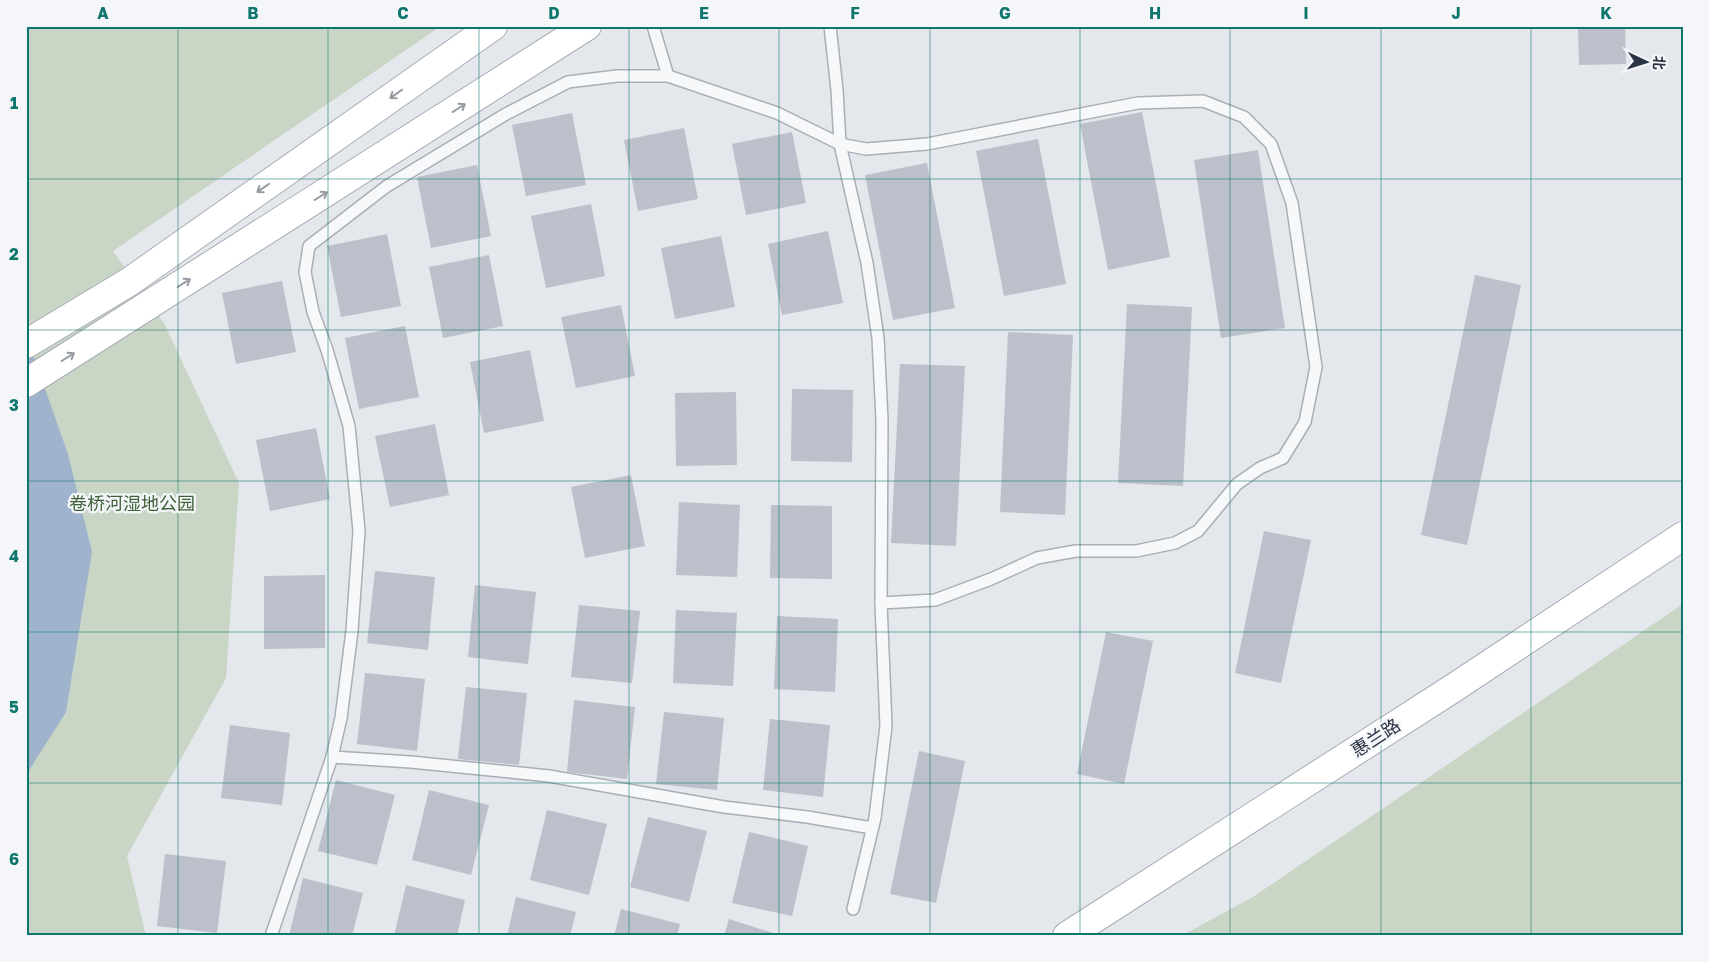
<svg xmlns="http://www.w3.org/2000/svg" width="1709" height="962" font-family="'Golos Text','Noto Sans SC',sans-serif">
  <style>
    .green { fill: #c9d6c5 }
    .water { fill: #9fb4cc }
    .building { fill: #bbc0ca }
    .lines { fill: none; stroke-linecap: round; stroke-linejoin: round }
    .lane-casing { stroke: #a9aeb7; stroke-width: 14 }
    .secondary-casing { stroke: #a9aeb7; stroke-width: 30 }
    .lane { stroke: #f7f8fa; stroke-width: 11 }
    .secondary { stroke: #fff; stroke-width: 28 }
    .oneway { stroke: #959aa2 }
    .grid { fill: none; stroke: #0f766e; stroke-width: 1; stroke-opacity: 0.55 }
    .labels { text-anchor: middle; stroke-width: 4.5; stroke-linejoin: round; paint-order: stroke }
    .park-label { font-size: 18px; fill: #3f6138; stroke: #f4f6f9 }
    .street-label { font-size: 18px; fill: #2b3445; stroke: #f4f6f9 }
    .neatline { fill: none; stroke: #0f766e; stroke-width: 2 }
    .grid-label { font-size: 16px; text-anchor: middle; font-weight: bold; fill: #0f766e }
  </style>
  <rect width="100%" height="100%" fill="#e4e7ec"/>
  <g class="green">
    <path d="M26,26H441L113,251L164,323L239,483L226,678L127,856L146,936H26Z"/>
    <path d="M1683,604V936H1181L1253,897Z"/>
  </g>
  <path class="water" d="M26,335L68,454L92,552L66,712L26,775Z"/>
  <g class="building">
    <path d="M1578,26H1625L1626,64L1579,65Z"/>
    <path d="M1142,112L1170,257L1108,270L1080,124Z"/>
    <path d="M572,113L586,185L526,196L512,125Z"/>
    <path d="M684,128L698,199L638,211L624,140Z"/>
    <path d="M792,132L806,203L746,215L732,144Z"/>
    <path d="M1038,139L1066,284L1004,296L976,151Z"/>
    <path d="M1258,150L1285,328L1221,338L1194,160Z"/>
    <path d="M927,163L955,308L893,320L865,175Z"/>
    <path d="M477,165L491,236L431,248L417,177Z"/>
    <path d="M591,204L605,276L546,288L531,216Z"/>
    <path d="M828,231L843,303L782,315L768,244Z"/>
    <path d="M387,234L401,306L341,317L327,246Z"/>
    <path d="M721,236L735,307L675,319L661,248Z"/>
    <path d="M489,255L503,326L443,338L429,267Z"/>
    <path d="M1475,275L1521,285L1467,545L1421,535Z"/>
    <path d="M282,281L296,352L236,364L222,293Z"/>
    <path d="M1127,304L1192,307L1183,486L1118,483Z"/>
    <path d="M621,305L635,376L576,388L561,317Z"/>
    <path d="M405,326L419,397L359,409L345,338Z"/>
    <path d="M1008,332L1073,335L1065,515L1000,512Z"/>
    <path d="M530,350L544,421L484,433L470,362Z"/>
    <path d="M900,364L965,366L956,546L891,543Z"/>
    <path d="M792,389L853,390L852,462L791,461Z"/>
    <path d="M736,392L737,465L676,466L675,393Z"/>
    <path d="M435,424L449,495L390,507L375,436Z"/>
    <path d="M316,428L330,499L270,511L256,440Z"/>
    <path d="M631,475L645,546L585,558L571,487Z"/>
    <path d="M679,502L740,505L737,577L676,575Z"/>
    <path d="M771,505L832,506V579L770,578Z"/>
    <path d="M1264,531L1311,540L1281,683L1235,673Z"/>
    <path d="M375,571L435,577L428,650L367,643Z"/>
    <path d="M325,575V648L264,649V576Z"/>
    <path d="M475,585L536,592L528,664L468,657Z"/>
    <path d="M579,605L640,611L632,683L571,677Z"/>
    <path d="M676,610L737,613L733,686L673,683Z"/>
    <path d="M777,616L838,619L835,692L774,689Z"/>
    <path d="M1106,632L1153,641L1124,784L1077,774Z"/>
    <path d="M365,673L425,679L417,751L357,744Z"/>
    <path d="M466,687L527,693L519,765L458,759Z"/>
    <path d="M574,700L635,707L627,779L567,772Z"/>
    <path d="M664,712L724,718L717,790L656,784Z"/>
    <path d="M770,719L830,725L823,797L763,790Z"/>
    <path d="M230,725L290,733L282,805L221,798Z"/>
    <path d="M919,751L965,761L936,903L890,894Z"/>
    <path d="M336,780L395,795L377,865L318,851Z"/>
    <path d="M429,790L489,805L471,875L412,860Z"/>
    <path d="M547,810L607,824L589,895L530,880Z"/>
    <path d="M648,817L707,831L689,902L630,887Z"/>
    <path d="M749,832L808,846L792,916L732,903Z"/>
    <path d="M165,854L226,861L217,933L157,926Z"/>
    <path d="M303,878L363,893L352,936H289Z"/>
    <path d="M406,885L465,900L457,936H394Z"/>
    <path d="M516,897L576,912L570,936H507Z"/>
    <path d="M621,909L680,924L677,936H614Z"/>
    <path d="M729,919L779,935V936H724Z"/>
  </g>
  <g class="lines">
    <g class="lane-casing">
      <g id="lane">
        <path d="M653,26L668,76"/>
        <path d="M830,26L837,90L840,144L867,263L878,338L882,420L881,603L886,726L875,818L853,909"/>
        <path d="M332,757L411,762L549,776L724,807L807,817L872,828"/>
        <path d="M271,936L332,757L341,718L352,631L359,531L349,426L327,350L313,312L305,272L309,246L387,186L506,114L568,82L617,76H668L777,113L840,144L866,149L927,144L1138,103L1203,101L1244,117L1271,144L1292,203L1316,367L1305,422L1283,458L1260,468L1237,484L1198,531L1175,543L1136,551H1076L1037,558L991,579L935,600L881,603"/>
      </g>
    </g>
    <g class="secondary-casing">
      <g id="secondary">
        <path d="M26,344L129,282L493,26"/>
        <path d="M26,383L587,26"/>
        <path d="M1067,936L1452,689L1683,536"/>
      </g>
    </g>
    <use href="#lane" class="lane"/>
    <use href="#secondary" class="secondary"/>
  </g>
  <defs><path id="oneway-shaft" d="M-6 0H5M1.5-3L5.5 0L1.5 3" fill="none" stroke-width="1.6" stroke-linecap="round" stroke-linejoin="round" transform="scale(1.25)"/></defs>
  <g class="oneway">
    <use href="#oneway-shaft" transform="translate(396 94) rotate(145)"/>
    <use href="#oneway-shaft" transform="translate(459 108) rotate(-32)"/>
    <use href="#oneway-shaft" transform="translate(263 188) rotate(145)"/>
    <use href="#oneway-shaft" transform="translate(321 196) rotate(-32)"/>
    <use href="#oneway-shaft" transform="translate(184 283) rotate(-32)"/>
    <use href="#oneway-shaft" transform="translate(68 357) rotate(-32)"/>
  </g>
  <path class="grid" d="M178,26V936M328,26V936M479,26V936M629,26V936M779,26V936M930,26V936M1080,26V936M1230,26V936M1381,26V936M1531,26V936M26,179H1683M26,330H1683M26,481H1683M26,632H1683M26,783H1683"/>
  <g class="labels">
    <g class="park-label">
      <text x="132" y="510">卷桥河湿地公园</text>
    </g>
    <g class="street-label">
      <text transform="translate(1376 738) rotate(-33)" y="6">惠兰路</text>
    </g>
  </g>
  <rect width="1709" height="962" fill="none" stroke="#f4f6f9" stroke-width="55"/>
  <g transform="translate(1646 62) rotate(94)" stroke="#f4f6f9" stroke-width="4" paint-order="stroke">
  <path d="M0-4L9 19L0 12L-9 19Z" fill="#2b3445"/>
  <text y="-8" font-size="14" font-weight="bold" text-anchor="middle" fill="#2b3445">北</text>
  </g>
  <rect x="28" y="28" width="1654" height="906" class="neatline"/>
  <g class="grid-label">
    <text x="103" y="19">A</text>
    <text x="253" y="19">B</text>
    <text x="403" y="19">C</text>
    <text x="554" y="19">D</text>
    <text x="704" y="19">E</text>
    <text x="855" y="19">F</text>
    <text x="1005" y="19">G</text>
    <text x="1155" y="19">H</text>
    <text x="1306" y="19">I</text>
    <text x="1456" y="19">J</text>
    <text x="1606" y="19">K</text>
    <text x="14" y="109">1</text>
    <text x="14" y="260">2</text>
    <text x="14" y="411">3</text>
    <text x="14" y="562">4</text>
    <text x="14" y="713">5</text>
    <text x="14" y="865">6</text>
  </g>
</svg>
